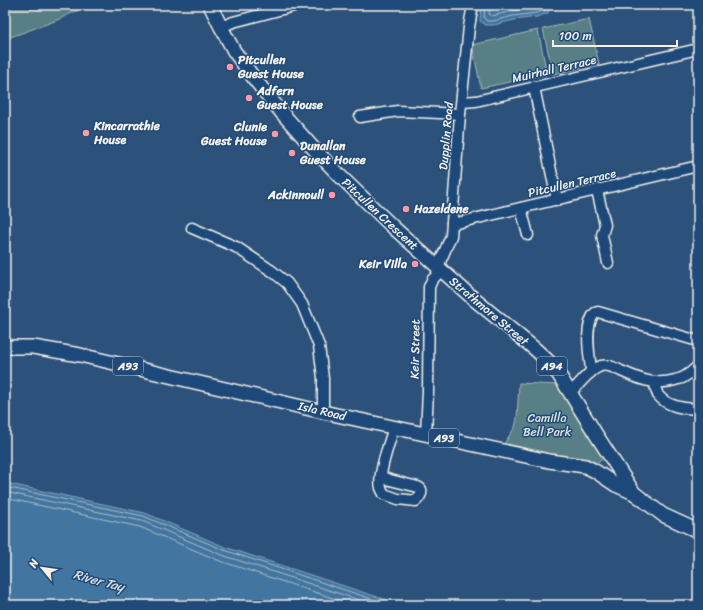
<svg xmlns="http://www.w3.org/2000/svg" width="703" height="610" font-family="Sriracha,sans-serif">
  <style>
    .green { fill: #587f86; stroke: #a6b8b7 }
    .water { fill: #42749f; stroke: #89a6bc }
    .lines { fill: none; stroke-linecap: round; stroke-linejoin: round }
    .shore { stroke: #adbfcb; stroke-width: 1 }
    .minor-casing { stroke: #f4f1e8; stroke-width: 13 }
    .major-casing { stroke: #f4f1e8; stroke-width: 16 }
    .minor { stroke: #1f4a7a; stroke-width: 10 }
    .major { stroke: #1f4a7a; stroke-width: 13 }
    .poi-dot { fill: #ff9aa2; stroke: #1f4a7a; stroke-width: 1.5 }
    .labels { text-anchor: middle; stroke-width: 3; stroke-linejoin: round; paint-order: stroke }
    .shield { fill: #1f4a7a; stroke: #b4bfc7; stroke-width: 1 }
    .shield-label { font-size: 11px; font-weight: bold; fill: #f4f1e8 }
    .poi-label { font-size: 12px; font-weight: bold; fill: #f4f1e8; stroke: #1f4a7a; text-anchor: start }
    .street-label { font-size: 12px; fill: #f4f1e8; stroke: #1f4a7a }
    .park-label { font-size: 12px; fill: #dde0d9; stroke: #1f4a7a }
    .water-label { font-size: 13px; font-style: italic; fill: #d9dedd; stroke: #1f4a7a }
  </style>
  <rect width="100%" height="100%" fill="#2c517b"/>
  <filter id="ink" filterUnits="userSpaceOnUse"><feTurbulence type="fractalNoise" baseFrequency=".025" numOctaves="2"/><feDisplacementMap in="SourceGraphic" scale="8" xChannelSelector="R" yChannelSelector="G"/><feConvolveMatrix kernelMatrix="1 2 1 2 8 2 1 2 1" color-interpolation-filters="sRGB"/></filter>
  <g filter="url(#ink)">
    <g class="green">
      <path d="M5,5H89L55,21L5,39Z"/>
      <path d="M589,19L599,64L553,74L543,29Z"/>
      <path d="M538,30L547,74L481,88L472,45Z"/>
      <path d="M519,383L558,385L604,457L595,466L502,447L515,427L517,418Z"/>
    </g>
    <g class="water">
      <path d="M481,5H552L548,13L537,17L514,20L494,25H486L480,21Z"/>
      <path d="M5,483L145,513L225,547L402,605H5Z"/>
    </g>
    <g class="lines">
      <g class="shore">
        <path d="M485,5L484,18L487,21H493L513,16L536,13L545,10L547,5"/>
        <path d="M490,5L489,14L492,16L512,11L535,8L542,5"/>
        <path d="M5,487L143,516L224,550L390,605"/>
        <path d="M5,492L142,521L222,555L374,605"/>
        <path d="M5,498L140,527L220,561L354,605"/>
      </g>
      <g class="minor-casing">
        <g id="minor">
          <path d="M221,27L233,22L298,5"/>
          <path d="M534,87L557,200"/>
          <path d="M462,102L476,101L698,49"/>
          <path d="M360,117L398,111L460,114"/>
          <path d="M597,190L605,225L602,235L608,263"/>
          <path d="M521,208L528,235"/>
          <path d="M452,223H457L698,166"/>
          <path d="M192,228L236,247L272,271L287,283L302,304L319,346L323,378V412"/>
          <path d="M590,373L591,369C589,354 584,324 595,313L598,312L698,341"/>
          <path d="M655,383C655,387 656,391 658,395C666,406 686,410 698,408"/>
          <path d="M570,392C580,385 588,370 601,366C608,364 615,368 621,371C639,379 655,386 675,380C678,379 681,379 684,377C689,374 694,370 698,366"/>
          <path d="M426,434L428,391L429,287L432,280L437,275L438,267L451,236L460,114L469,27L473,5"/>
          <path d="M381,477L390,480L418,487C425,490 420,497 416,501L398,499L384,494C383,492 382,490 381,488C377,475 390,441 394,427"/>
        </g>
      </g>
      <g class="major-casing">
        <g id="major">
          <path d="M210,5L221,27L234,51L256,81L282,113L314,149L341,177L394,228L475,300L535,349L548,361L559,375L597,436L634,493"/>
          <path d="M5,347H33L80,355L323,412L549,461L585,466L595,471L616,485L634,493L663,515L698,531"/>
        </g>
      </g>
      <use href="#minor" class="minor"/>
      <use href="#major" class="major"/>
    </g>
  </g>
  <g class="poi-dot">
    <circle cx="230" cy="67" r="4"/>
    <circle cx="249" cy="98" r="4"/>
    <circle cx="86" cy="133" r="4"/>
    <circle cx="275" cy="134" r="4"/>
    <circle cx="292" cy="153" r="4"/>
    <circle cx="332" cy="195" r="4"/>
    <circle cx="406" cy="209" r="4"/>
    <circle cx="415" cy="264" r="4"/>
  </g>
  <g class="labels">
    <g class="shield">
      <rect x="113" y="357" width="30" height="18" rx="3"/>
      <rect x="537" y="357" width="30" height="18" rx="3"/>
      <rect x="429" y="429" width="30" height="18" rx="3"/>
    </g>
    <g class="shield-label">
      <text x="128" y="370">A93</text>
      <text x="552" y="370">A94</text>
      <text x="444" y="442">A93</text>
    </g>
    <g class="poi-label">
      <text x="238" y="64">Pitcullen<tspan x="238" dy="14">Guest House</tspan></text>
      <text x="257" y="95">Adfern<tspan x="257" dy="14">Guest House</tspan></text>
      <text x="94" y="130">Kincarrathie<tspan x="94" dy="14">House</tspan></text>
      <text x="267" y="131" text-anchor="end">Clunie<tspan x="267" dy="14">Guest House</tspan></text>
      <text x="300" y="150">Dunallan<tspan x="300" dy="14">Guest House</tspan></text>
      <text x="324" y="199" text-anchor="end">Ackinnoull</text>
      <text x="414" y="213">Hazeldene</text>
      <text x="407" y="268" text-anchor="end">Keir Villa</text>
    </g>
    <g class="street-label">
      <text transform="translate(554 69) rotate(-13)" y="4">Muirhall Terrace</text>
      <text transform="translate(446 136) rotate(-85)" y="4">Dupplin Road</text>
      <text transform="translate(572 183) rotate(-13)" y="4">Pitcullen Terrace</text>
      <text transform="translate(380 214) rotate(43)" y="4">Pitcullen Crescent</text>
      <text transform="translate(489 311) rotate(40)" y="4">Strathmore Street</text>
      <text transform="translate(415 349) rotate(-89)" y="4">Keir Street</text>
      <text transform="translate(322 411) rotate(13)" y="4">Isla Road</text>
    </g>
    <g class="park-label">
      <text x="547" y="422">Camilla<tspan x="547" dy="14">Bell Park</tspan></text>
    </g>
    <g class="water-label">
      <text transform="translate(99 580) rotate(15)" y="5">River Tay</text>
    </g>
  </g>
  <rect width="703" height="610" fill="none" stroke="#1f4a7a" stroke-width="20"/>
  <rect x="10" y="10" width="683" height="590" fill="none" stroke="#f4f1e8" stroke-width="1.5" filter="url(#ink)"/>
  <g transform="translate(42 568) rotate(299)" stroke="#1f4a7a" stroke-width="3" paint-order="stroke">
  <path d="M0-3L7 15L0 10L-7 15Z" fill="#f4f1e8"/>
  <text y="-6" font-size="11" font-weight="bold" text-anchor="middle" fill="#f4f1e8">N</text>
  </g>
  <path d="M553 40v6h124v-6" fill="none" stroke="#f4f1e8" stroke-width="2"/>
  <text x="559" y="40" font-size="12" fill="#f4f1e8" stroke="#1f4a7a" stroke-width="3" paint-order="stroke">100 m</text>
</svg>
